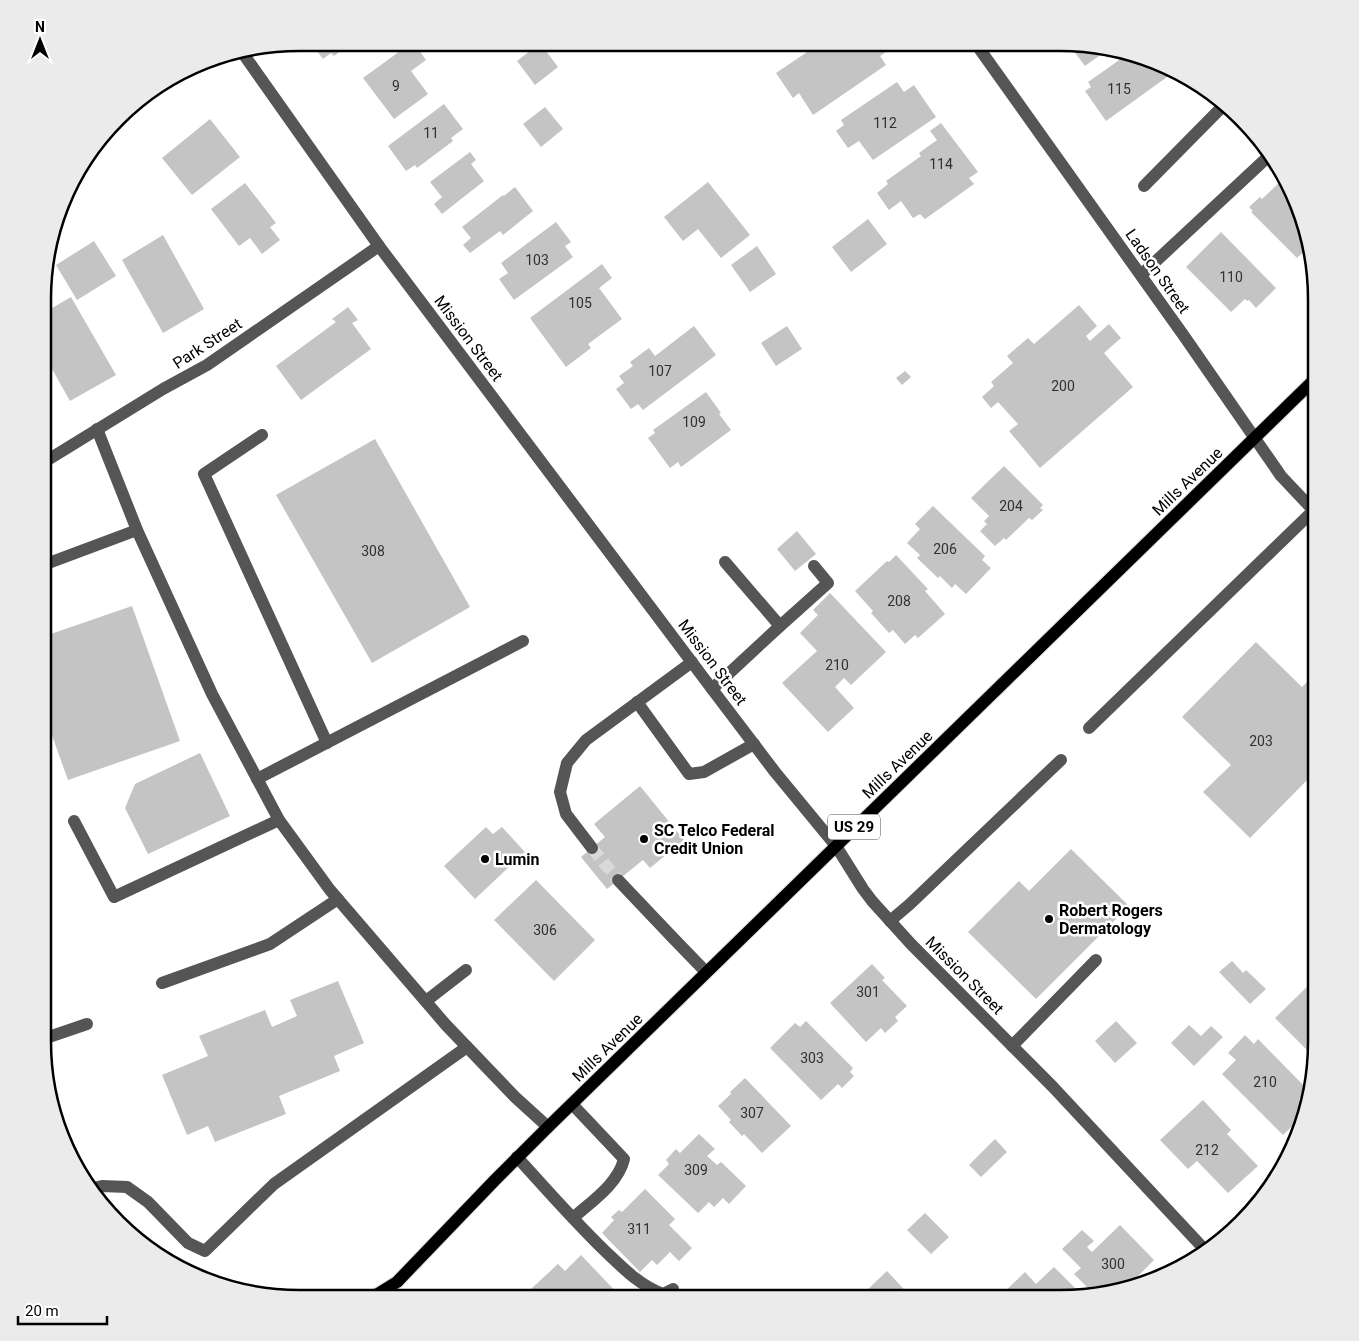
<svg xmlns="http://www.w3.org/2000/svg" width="1359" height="1341" font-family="Roboto,sans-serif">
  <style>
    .building { fill: #c4c4c4 }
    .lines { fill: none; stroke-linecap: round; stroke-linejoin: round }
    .minor-tunnel { stroke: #d9d9d9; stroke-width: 12; stroke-dasharray: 12 6; stroke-linecap: butt }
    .major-casing { stroke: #dbdbdb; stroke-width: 14 }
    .minor { stroke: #555; stroke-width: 12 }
    .major { stroke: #000; stroke-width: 12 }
    .poi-dot { fill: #000; stroke: #fff; stroke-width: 2 }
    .labels { text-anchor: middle; stroke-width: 5; stroke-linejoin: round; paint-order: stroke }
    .number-label { font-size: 14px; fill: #313131 }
    .shield { fill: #fff; stroke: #4c4c4c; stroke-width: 1 }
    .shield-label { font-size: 15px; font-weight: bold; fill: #000 }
    .street-label { font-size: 16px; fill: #000; stroke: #fff }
    .poi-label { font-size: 16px; font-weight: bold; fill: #000; stroke: #fff; text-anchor: start }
    .rim { fill: none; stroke: #000; stroke-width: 2.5 }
  </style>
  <rect width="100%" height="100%" fill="#fff"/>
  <g class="building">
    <path d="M311,43H351L334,56L331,53L323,59Z"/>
    <path d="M411,43H414L426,60L411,71L428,94L394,119L363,78Z"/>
    <path d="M540,43L558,67L535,85L517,61Z"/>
    <path d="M819,44H885L889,50L880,56L886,65L813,115L799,93L793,98L776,73Z"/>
    <path d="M1077,45H1093L1109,50L1112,54L1107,58L1103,53L1085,66L1073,50L1078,46Z"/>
    <path d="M1125,56L1174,72L1106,121L1085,91L1091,87L1088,82Z"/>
    <path d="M897,82L904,92L914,85L936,117L873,160L859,141L848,148L836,131L844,125L841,120Z"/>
    <path d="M444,104L463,129L451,138L453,141L417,168L415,165L406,171L388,146Z"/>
    <path d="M545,107L563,129L541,147L523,124Z"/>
    <path d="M210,119L240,157L192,195L162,158Z"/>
    <path d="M941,123L978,172L969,178L974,184L925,219L920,214L913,218L901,201L889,210L877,193L888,184L886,181L921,156L919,153L937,140L930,131Z"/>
    <path d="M470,152L476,160L471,164L484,181L442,214L434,204L442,197L430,182Z"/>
    <path d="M1283,179L1303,216L1309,247L1297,258L1251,212L1253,211L1249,207L1260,197L1262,199Z"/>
    <path d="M708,182L750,235L721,258L698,229L683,241L664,217Z"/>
    <path d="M245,183L276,223L270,227L280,240L262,254L250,238L239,246L211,209Z"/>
    <path d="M515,187L533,211L503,235L500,231L470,253L463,245L471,238L462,227L503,195L504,196Z"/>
    <path d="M868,219L887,244L851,272L832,247Z"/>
    <path d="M556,222L571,242L565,246L573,257L514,300L499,279L508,273L501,263Z"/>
    <path d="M1221,232L1276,288L1256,308L1249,300L1247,301L1245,299L1231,312L1186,267Z"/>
    <path d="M163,235L204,309L163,333L122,260Z"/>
    <path d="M94,241L116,276L77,300L56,265Z"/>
    <path d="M757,246L776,274L750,292L731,265Z"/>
    <path d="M602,264L612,278L599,288L622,319L588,344L591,348L566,367L530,318Z"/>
    <path d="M71,297L116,375L70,401L47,360V311Z"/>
    <path d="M1079,305L1097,326L1086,336L1090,341L1109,324L1121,338L1104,353L1133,387L1040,468L1009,431L1018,424L998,402L991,408L982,397L994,386L991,382L1013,363L1007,356L1028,338L1034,344Z"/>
    <path d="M348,307L358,320L352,323L371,349L301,400L276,366L336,322L332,319Z"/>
    <path d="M694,326L716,355L643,410L638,404L631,409L616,389L624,383L619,376L633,366L630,362L649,348L655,356Z"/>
    <path d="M787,326L802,349L776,366L761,343Z"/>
    <path d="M905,371L911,377L902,385L896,378Z"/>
    <path d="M706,392L721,413L719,414L731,430L681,467L678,462L670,468L648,438L655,433L653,430Z"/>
    <path d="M375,439L470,607L372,663L276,495Z"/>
    <path d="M1004,466L1043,505L1040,508L1043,510L1032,520L1029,518L1006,540L1004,538L995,546L980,531L987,524L984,521L989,516L971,498Z"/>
    <path d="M933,506L985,556L982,560L991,568L966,594L955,584L952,588L940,576L938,578L917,558L920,555L907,543L920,529L915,524Z"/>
    <path d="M797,531L816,554L795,571L777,549Z"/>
    <path d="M896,555L928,589L925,591L945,614L918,638L915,635L905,644L893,630L889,633L871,613L873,611L855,591L887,561L889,562Z"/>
    <path d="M830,593L886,652L851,685L844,678L835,687L854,708L828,732L782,683L817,651L800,633L818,615L813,610Z"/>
    <path d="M132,606L180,741L68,780L45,716V636Z"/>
    <path d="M1256,642L1302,687L1312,677L1316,681V771L1250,838L1203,792L1231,765L1182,717Z"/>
    <path d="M200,753L230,816L148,854L125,808L135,784Z"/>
    <path d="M640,786L684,840L650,868L643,860L607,889L581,857L605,837L594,824Z"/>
    <path d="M486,827L493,834L502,827L525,852L475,899L444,866Z"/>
    <path d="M1071,849L1129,906L1036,999L968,932L1019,881L1029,891Z"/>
    <path d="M536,880L595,940L554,981L494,920Z"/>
    <path d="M1232,961L1243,973L1246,970L1266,989L1250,1004L1219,972Z"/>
    <path d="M872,964L885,978L882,980L907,1006L895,1017L898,1021L885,1033L881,1028L866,1042L830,1003Z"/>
    <path d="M1316,978V1059L1275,1018Z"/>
    <path d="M338,981L364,1043L334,1056L340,1071L279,1096L286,1114L215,1142L208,1126L187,1135L162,1075L208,1056L199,1036L265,1010L272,1027L297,1016L290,1000Z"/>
    <path d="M806,1021L853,1068L850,1072L854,1076L842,1088L838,1084L821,1100L770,1048L795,1023L800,1027Z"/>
    <path d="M1116,1021L1137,1043L1115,1063L1095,1041Z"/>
    <path d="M1189,1025L1201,1036L1211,1026L1223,1037L1194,1066L1171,1043Z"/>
    <path d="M1245,1035L1254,1044L1258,1039L1308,1090L1299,1099L1308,1108L1306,1113L1283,1135L1222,1074L1236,1060L1228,1053Z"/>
    <path d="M745,1078L791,1126L762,1153L744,1134L742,1136L729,1122L731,1120L718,1106L731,1094L730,1092Z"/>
    <path d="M1203,1100L1231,1130L1227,1134L1258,1166L1228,1193L1197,1161L1188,1169L1160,1140Z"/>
    <path d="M699,1134L715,1149L707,1156L717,1165L721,1162L746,1186L729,1204L723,1198L714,1207L709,1202L698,1213L658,1175L669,1164L666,1160L676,1149L680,1153Z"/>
    <path d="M995,1139L1007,1152L981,1177L969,1165Z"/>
    <path d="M645,1189L675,1219L669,1225L692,1248L679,1261L670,1252L657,1265L652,1260L640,1272L602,1233L614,1220L611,1217L619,1210L622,1212Z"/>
    <path d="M925,1213L949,1237L931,1254L907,1230Z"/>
    <path d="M1120,1225L1154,1260L1131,1283L1134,1286L1094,1294L1074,1274L1081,1268L1062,1249L1082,1230L1094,1241L1087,1247L1092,1252Z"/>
    <path d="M581,1255L622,1298H538L531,1289L558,1264L565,1271Z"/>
    <path d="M1054,1267L1076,1289L1067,1298H998L1025,1272L1036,1284Z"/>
    <path d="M887,1271L912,1298H866L863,1294Z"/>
  </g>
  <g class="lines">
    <path class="minor-tunnel" d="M592,848L618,880"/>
    <g class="major-casing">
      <path id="major" d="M371,1298L397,1282L495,1180L548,1127L1316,378"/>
    </g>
    <g class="minor">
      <path d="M976,44L1184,336L1281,476L1316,513"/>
      <path d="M242,52L379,246L712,689L775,772L836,846L863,889L872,901L911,944L1053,1087L1206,1251"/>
      <path d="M1144,186L1222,107"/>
      <path d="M1141,275L1270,155"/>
      <path d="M97,429L137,530L212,694L279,820L330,890L446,1025L515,1097L548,1127"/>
      <path d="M262,435L204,474L327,743"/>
      <path d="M46,461L163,389L207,365L379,246"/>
      <path d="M725,562L780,626"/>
      <path d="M46,564L137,530"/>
      <path d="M712,689L780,626L828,583L814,566"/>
      <path d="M637,702L689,774L704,772L754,744"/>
      <path d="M1089,728L1313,511"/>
      <path d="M257,779L523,641"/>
      <path d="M74,821L114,897L279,820"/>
      <path d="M592,848L566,814L560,792L567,763L586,740L692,662"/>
      <path d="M618,880L674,939L706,972"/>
      <path d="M890,921L910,904L1061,760"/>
      <path d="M162,983L270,944L338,899"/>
      <path d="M426,1001L466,970"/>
      <path d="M43,1039L87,1024"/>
      <path d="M1012,1046L1096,960"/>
      <path d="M572,1104L624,1159C618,1184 592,1201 573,1218"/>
      <path d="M517,1157C546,1189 574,1221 605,1251C623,1268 640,1286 663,1294L673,1289"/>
      <path d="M90,1189L102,1186L127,1187L148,1202L188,1243L205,1251L274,1184L467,1047"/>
    </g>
    <use href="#major" class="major"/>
  </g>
  <g class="poi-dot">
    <circle cx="644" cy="839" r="5"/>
    <circle cx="485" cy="859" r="5"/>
    <circle cx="1049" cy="919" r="5"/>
  </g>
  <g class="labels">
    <g class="number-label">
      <text x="396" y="91">9</text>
      <text x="1119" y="94">115</text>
      <text x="885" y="128">112</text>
      <text x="431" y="138">11</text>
      <text x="941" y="169">114</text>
      <text x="537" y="265">103</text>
      <text x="1231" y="282">110</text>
      <text x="580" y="308">105</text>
      <text x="660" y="376">107</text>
      <text x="1063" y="391">200</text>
      <text x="694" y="427">109</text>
      <text x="1011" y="511">204</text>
      <text x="945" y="554">206</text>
      <text x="373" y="556">308</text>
      <text x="899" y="606">208</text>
      <text x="837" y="670">210</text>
      <text x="1261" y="746">203</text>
      <text x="545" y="935">306</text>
      <text x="868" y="997">301</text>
      <text x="812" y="1063">303</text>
      <text x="1265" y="1087">210</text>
      <text x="752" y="1118">307</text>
      <text x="1207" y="1155">212</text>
      <text x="696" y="1175">309</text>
      <text x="639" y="1234">311</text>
      <text x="1113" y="1269">300</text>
    </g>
    <rect class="shield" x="828" y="814.5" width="52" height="25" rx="4"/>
    <g class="shield-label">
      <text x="854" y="832">US 29</text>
    </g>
    <g class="street-label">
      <text transform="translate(1158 271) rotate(55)" y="6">Ladson Street</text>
      <text transform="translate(469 338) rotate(53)" y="6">Mission Street</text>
      <text transform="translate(207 343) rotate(-33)" y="6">Park Street</text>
      <text transform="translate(1187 481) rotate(-44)" y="6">Mills Avenue</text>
      <text transform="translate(713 662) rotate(53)" y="6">Mission Street</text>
      <text transform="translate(897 764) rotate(-44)" y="6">Mills Avenue</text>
      <text transform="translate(965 975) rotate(45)" y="6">Mission Street</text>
      <text transform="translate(607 1047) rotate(-44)" y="6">Mills Avenue</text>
    </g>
    <g class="poi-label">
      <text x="654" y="836">SC Telco Federal<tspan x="654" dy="18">Credit Union</tspan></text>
      <text x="495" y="865">Lumin</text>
      <text x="1059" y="916">Robert Rogers<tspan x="1059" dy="18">Dermatology</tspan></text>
    </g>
  </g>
  <path d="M0 0H1359V1341H0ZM299 51H1060A248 248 0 0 1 1308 299V1042A248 248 0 0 1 1060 1290H299A248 248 0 0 1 51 1042V299A248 248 0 0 1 299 51Z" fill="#ebebeb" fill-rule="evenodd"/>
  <path class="rim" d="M299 51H1060A248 248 0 0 1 1308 299V1042A248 248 0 0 1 1060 1290H299A248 248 0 0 1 51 1042V299A248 248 0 0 1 299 51Z"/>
  <g transform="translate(40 40)" stroke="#ffffff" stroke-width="4" paint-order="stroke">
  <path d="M0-4L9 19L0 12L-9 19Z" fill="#000000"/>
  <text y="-8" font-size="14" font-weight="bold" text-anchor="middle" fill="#000000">N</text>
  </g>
  <path d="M18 1316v8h89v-8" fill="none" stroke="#000000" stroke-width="2.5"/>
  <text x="25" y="1316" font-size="15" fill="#000000" stroke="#ffffff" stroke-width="4" paint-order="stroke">20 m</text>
</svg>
